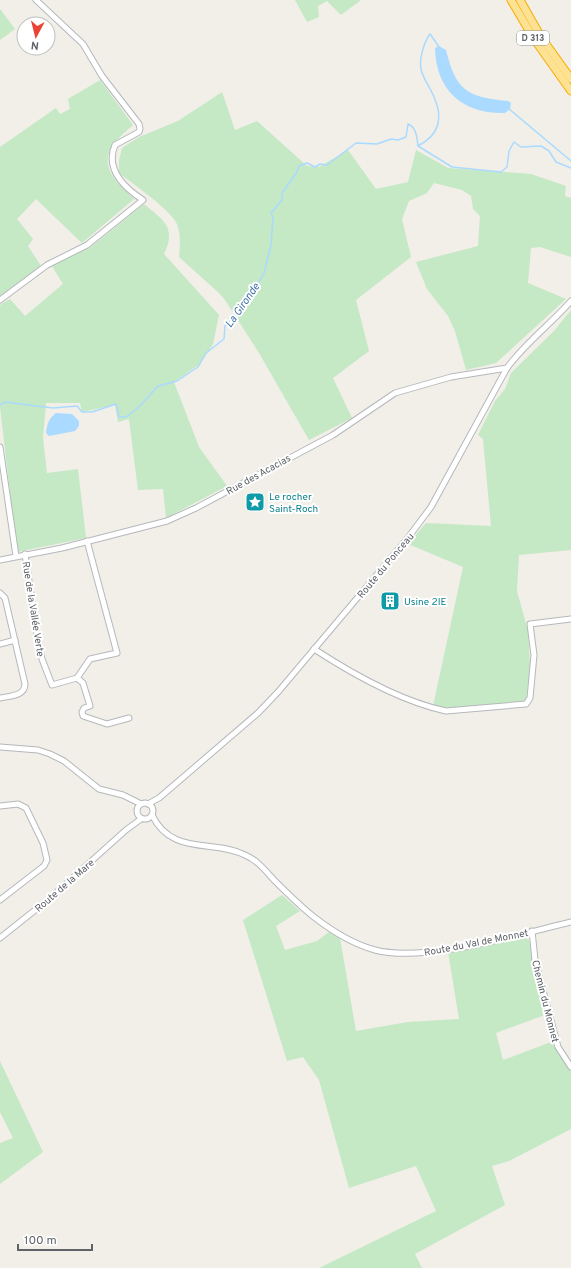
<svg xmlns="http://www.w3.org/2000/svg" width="571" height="1268" font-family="Overpass,sans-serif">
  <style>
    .green { fill: #c5e8c5 }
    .water { fill: #aadaff }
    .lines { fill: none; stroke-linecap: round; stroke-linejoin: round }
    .stream { stroke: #aadaff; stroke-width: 1.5 }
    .minor-casing { stroke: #b5b8bc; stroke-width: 7 }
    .highway-casing { stroke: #f9ab00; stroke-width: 9 }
    .minor { stroke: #fff; stroke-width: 5 }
    .highway { stroke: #fde293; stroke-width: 7 }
    .labels { text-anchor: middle; stroke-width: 4; stroke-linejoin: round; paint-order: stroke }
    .shield { fill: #fff; stroke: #8f9295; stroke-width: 1 }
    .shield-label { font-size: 9px; font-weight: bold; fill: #5f6368 }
    .street-label { font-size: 10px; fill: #5f6368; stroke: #fff }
    .culture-label { font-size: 10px; fill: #0d838f; stroke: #fff; text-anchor: start }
    .water-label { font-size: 11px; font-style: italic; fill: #4174aa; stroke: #fff }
  </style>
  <rect width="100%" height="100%" fill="#f1efe8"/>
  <g class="green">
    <path d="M295,0H361L341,15L327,1L318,6L319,17L307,22Z"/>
    <path d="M0,9L15,29L0,40Z"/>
    <path d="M100,80L133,125C98,154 100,169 134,199L82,243L36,199L17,219L33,239L28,246L41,266L0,296V147L56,108L60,114L70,109L68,99Z"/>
    <path d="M222,92L235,130L257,121L307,166L319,167L348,150L376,189L408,182L416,150L448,168L531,174L566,186L565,196L571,198V257L540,247L531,248L528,283L566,299L496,363L466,370L455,331L448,316L427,289L416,262L478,246L480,216L473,209L471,196L462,190L434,183L427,193L409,201L402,219L411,257L356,300L369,351L333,378L352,418L309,440L259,353L225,300L219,293L179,257C180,246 181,235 177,224C170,209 133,184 119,173V161L122,148L139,137L178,121Z"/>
    <path d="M144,204C163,220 177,227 164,254L219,315L213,344L200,364L174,382L199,447L227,486L166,518L163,489L138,490L129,419L118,422L115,405L82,412L80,403H46L43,438L47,473L78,469L86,538L17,552L0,407V305L10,299L25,316L63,284L52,266L91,247Z"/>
    <path d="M571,310V550L519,555L517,591L528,631L530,665L526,701L449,708L433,706L463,567L408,544L426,523L491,526L483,439L478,435L495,401L505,389L511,373L554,331Z"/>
    <path d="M282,895L300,911L276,926L285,950L317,941L329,932L340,938L356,1031L408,1022L459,1019L448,952L524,937L529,940L545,1015L496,1033L503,1060L551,1042L571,1070V1129L509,1161L492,1166L505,1205L415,1254L422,1268H319L436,1211L416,1166L349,1188L319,1080L303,1057L287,1061L243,920Z"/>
    <path d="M0,1061L43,1152L0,1184V1143L13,1138L0,1112Z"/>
  </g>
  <g class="water">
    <path d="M439,46L446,50C456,90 466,97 508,101L511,103L510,109L505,113C463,114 436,91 435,48Z"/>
    <path d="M56,413L72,414L79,421V426L75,431L49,436L46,433C47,424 49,418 56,413Z"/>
  </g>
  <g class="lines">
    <g class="stream">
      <path d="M508,108L571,161"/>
      <path d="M418,146C439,135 444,119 434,97C430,87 423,79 421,69C419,59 424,42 430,34L439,47"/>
      <path d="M0,405L5,402L53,408L77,406L82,412H92L116,404L119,417H126L139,407L158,386L177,381L198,367L206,353L224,339L225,326L251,296L264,273L271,245L273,218L271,213L282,200V193L297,172L299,166L307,163L315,167L320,164L327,165L356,143L377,144L391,139L398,140L406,137L408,124C416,127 417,137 418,146L452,167L501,172L507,167L509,151L514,142L521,147L541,146L549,151L556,162L571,168"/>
    </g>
    <g class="minor-casing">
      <g id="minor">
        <path d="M0,300L47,265L87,245L143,200C123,187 105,169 115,145L139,132L140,129L139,124L102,76L83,44L36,0"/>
        <path d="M0,447L16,556"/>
        <path d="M25,554L37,635L42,659L52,685L77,678L90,659L117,653L87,541"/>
        <path d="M0,560L62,548L167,521L196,508L333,435L395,393L451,377L507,368"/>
        <path d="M0,593L5,598L25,684C25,696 10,696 0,698"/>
        <path d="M0,644L15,640"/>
        <path d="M314,649C351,673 403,702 446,711L526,704L530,698L534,655L530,624L571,619"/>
        <path d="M77,678L83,683L90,706L84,708L82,712L83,716L107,724L129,718"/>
        <path d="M0,747L38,750L50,754L64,761L99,789L123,795L141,804"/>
        <circle cx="145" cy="811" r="8"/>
        <path d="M148,804L159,798L258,713L278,692L407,539L431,507L507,368C525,343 551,324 571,301"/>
        <path d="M0,806L18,804L26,808L43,843L47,860L44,866L0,900"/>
        <path d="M152,815C172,856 212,839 245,855C257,860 265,870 274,880C287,893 300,906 314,917C332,931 353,944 375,950C425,963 520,934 571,922"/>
        <path d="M532,931L535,960L558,1047L571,1067"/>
        <path d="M0,938L49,899L126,830L141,819"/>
      </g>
    </g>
    <g class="highway-casing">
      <g id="highway">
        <path d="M511,0L534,39L571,91"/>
        <path d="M520,0L541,37L571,79"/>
      </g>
    </g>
    <use href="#minor" class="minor"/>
    <use href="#highway" class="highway"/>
  </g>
  <defs>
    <g id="sight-square" transform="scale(1)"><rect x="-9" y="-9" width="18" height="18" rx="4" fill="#0f9aa8" stroke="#fff"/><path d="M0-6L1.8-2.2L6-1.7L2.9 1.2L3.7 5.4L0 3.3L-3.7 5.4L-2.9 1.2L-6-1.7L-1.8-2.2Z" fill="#fff"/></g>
    <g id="building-square" transform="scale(1)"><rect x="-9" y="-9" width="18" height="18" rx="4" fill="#0f9aa8" stroke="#fff"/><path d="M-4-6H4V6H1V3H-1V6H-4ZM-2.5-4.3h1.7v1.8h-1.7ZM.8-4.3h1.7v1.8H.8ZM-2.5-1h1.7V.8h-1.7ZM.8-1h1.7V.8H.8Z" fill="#fff"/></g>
  </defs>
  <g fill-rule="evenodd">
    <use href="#sight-square" x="255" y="502"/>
    <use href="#building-square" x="390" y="601"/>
  </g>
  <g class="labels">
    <rect class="shield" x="517" y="31" width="32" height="14" rx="3"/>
    <g class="shield-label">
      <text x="533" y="41">D 313</text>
    </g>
    <g class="street-label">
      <text transform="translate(258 474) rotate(-29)" y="4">Rue des Acacias</text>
      <text transform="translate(385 565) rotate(-50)" y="4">Route du Ponceau</text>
      <text transform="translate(34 609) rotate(81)" y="4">Rue de la Vallée Verte</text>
      <text transform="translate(64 885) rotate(-41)" y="4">Route de la Mare</text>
      <text transform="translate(476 942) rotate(-11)" y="4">Route du Val de Monnet</text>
      <text transform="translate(546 1001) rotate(76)" y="4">Chemin du Monnet</text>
    </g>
    <g class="culture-label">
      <text x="269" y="500">Le rocher<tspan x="269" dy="12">Saint-Roch</tspan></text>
      <text x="404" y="605">Usine 2IE</text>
    </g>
    <g class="water-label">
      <text transform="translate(242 305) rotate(-55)" y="4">La Gironde</text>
    </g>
  </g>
  <g transform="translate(36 36) rotate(187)"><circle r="19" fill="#ffffff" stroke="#bfc1c3"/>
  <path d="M0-3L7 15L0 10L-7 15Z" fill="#ea4335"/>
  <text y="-6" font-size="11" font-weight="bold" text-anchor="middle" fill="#5f6368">N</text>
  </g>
  <path d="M18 1244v6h74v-6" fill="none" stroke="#5f6368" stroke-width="2"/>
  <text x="24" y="1244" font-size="12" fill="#5f6368" stroke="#ffffff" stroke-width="3" paint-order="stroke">100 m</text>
</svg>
